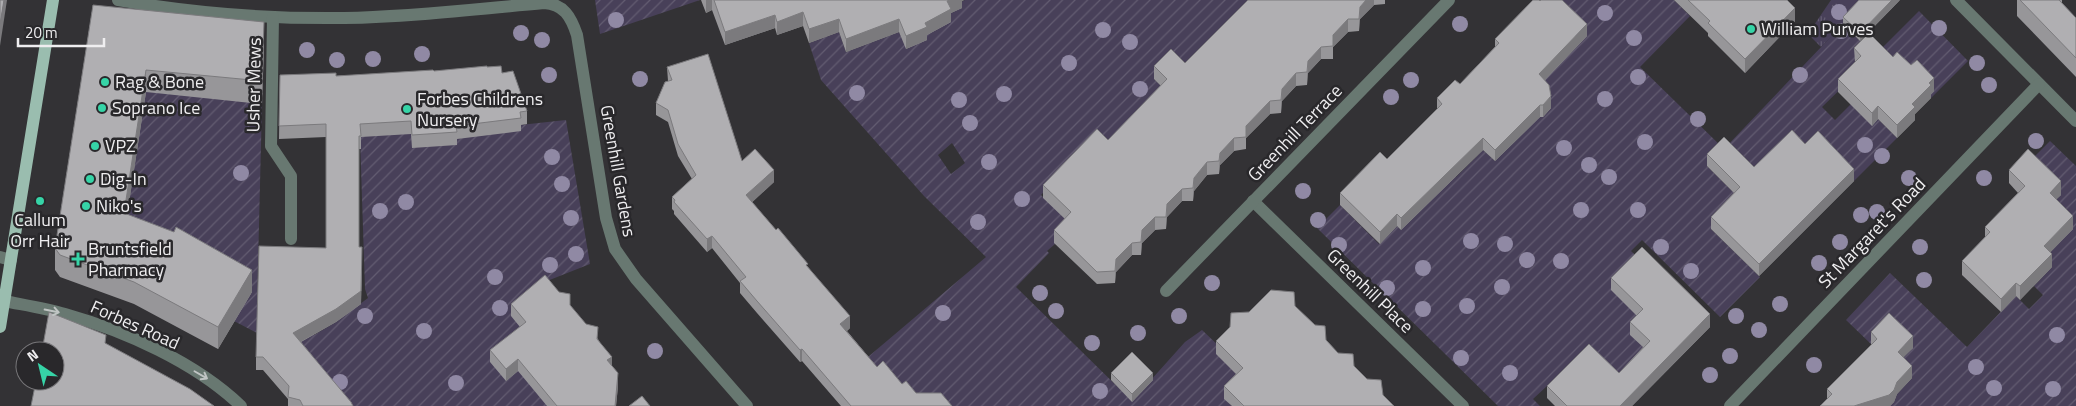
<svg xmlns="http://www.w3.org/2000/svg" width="2076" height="406" font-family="'Titillium Web',sans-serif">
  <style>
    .grass { fill: url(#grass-tufts) }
    .garden { fill: url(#garden-furrows); fill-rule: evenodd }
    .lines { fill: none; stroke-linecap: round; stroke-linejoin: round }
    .minor { stroke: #687871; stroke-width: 12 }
    .major { stroke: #9abdaf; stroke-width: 12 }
    .tree { fill: #9089a4 }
    .wall { fill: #979699 }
    .shaded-wall { fill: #7b7a7d }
    .building { fill: #b0afb2; stroke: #7b7a7d }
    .oneway { stroke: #c0c5c4 }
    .poi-dot { fill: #36d4a7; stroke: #29282b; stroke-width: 2 }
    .labels { text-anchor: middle; stroke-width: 5; stroke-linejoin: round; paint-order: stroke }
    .poi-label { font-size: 18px; fill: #efeef0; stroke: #29282b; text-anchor: start }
    .street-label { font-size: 18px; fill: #efeef0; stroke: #29282b }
  </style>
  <defs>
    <pattern id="grass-tufts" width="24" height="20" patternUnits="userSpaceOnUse" patternTransform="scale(1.25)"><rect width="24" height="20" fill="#484059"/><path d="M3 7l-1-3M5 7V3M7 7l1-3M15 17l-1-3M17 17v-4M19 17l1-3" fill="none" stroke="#635c71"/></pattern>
    <pattern id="garden-furrows" width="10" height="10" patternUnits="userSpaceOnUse" patternTransform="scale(1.25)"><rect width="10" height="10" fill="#484059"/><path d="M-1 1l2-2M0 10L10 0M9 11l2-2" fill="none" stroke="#635c71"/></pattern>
  </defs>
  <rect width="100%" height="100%" fill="#333235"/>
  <path class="grass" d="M1831,0H1867L1821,47L1808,34Z"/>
  <g class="garden">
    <path d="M595,0H700L600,34Z"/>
    <path d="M965,0H1269L1213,48L1154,79L1186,110L1050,185L1041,195L1074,227L1047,251L1049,253L1016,287L1132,401L1185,342L1202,330L1221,348L1247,358L1225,399L1232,406H941L855,368L986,257L924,196L821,80L809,43L839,32L846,52L899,32L907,49L918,20L949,14L961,8L959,3ZM952,143L965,163L951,174L938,155Z"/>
    <path d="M1552,0H1674L1690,16L1640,67L1724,149L1843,24L1860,41L1869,33L1883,47L1919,11L1968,61L1931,98L1861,69L1822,107L1835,120L1852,103L1855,109L1872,125L1878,119L1897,138L1854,181L1818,144L1785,177L1707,166L1731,190L1742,197L1711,229L1760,277L1720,317L1642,240L1631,251L1673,292L1643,322L1666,370L1646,391L1629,375L1553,392L1547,386L1533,399L1540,406H1498L1317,228L1340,205L1379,244L1397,226L1401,230L1435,156L1456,177L1483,150L1495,161L1539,86Z"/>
    <path d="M436,84L520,125L566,120L590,264L542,283L530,340L531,361L563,406H313L257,333L234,321L251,292L122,245L143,85L262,104L257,305L284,335H314L336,322L368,298L365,289L360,137Z"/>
    <path d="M2050,141L2076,166V406H1890L1894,402L1897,394L1912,378L1897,363L1912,348L1871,344L1846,320L1890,273L1967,347L2016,296L2029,309L2043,295L2034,286L2052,267L2028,163Z"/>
  </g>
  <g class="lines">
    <g class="minor">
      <path d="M118,0C192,13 268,19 344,18C410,17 477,9 544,3C564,4 571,17 577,35L606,218L615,249L636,279L747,406"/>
      <path d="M1956,0L2076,121"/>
      <path d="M273,17L271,146L291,176V239"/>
      <path d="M1253,201L1463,406"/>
      <path d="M0,257L11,260"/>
      <path d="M1166,291L1449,0"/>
      <path d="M4,301C24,305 45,308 65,314C125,331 195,362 241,406"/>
      <path d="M1730,406L2039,84"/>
    </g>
    <path class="major" d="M0,327L53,0"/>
  </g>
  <g class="tree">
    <circle cx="1839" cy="12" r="8"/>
    <circle cx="1605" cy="13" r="8"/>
    <circle cx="616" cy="20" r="8"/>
    <circle cx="1460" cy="24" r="8"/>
    <circle cx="1939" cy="28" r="8"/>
    <circle cx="1103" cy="30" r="8"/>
    <circle cx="1841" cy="31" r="8"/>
    <circle cx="521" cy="33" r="8"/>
    <circle cx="1634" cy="38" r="8"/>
    <circle cx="542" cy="40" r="8"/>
    <circle cx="1130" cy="42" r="8"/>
    <circle cx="307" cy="50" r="8"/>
    <circle cx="422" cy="54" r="8"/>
    <circle cx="373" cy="59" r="8"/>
    <circle cx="337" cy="60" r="8"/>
    <circle cx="1069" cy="63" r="8"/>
    <circle cx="1977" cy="63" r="8"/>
    <circle cx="549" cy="75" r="8"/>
    <circle cx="1800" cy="75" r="8"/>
    <circle cx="1638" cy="77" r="8"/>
    <circle cx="640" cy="79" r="8"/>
    <circle cx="1411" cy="80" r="8"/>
    <circle cx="1989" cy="85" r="8"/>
    <circle cx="1140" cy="89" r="8"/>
    <circle cx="857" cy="93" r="8"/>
    <circle cx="1004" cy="94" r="8"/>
    <circle cx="1391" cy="97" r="8"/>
    <circle cx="1605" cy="99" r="8"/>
    <circle cx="959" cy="100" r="8"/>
    <circle cx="1698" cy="119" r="8"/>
    <circle cx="970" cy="123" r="8"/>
    <circle cx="2036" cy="141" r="8"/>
    <circle cx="1645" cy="142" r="8"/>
    <circle cx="1865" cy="145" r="8"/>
    <circle cx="1564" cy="148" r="8"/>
    <circle cx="1882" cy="156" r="8"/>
    <circle cx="552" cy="157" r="8"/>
    <circle cx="989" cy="162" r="8"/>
    <circle cx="1589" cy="165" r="8"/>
    <circle cx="241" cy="173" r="8"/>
    <circle cx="1609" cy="177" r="8"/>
    <circle cx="1909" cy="178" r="8"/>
    <circle cx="1984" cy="178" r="8"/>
    <circle cx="562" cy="184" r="8"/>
    <circle cx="1303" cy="191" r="8"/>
    <circle cx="1022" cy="199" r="8"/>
    <circle cx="406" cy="202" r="8"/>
    <circle cx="1581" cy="210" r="8"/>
    <circle cx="1638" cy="210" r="8"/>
    <circle cx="380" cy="211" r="8"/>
    <circle cx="1877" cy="212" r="8"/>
    <circle cx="1861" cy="215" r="8"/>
    <circle cx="571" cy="218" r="8"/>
    <circle cx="1318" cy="220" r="8"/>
    <circle cx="978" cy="222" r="8"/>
    <circle cx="1471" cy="241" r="8"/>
    <circle cx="1840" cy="242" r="8"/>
    <circle cx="1505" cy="244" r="8"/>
    <circle cx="1339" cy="245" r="8"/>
    <circle cx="1661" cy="247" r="8"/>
    <circle cx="1920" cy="247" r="8"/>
    <circle cx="576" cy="254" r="8"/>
    <circle cx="1527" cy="260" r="8"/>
    <circle cx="1561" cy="261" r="8"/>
    <circle cx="1819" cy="263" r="8"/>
    <circle cx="550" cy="265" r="8"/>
    <circle cx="1423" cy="268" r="8"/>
    <circle cx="1691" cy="271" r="8"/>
    <circle cx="495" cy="277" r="8"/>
    <circle cx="1924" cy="280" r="8"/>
    <circle cx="1212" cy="283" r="8"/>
    <circle cx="1502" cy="287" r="8"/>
    <circle cx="1387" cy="288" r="8"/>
    <circle cx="1040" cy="293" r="8"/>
    <circle cx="1780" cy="304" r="8"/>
    <circle cx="1467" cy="306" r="8"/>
    <circle cx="500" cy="308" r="8"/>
    <circle cx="1423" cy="309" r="8"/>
    <circle cx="1056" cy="311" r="8"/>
    <circle cx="943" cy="313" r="8"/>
    <circle cx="365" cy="316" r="8"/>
    <circle cx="1179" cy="316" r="8"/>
    <circle cx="1736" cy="316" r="8"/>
    <circle cx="1759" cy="330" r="8"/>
    <circle cx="424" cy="331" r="8"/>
    <circle cx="1138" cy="333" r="8"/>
    <circle cx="2057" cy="335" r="8"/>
    <circle cx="1092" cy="343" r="8"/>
    <circle cx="655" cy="351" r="8"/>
    <circle cx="1730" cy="356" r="8"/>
    <circle cx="1461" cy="358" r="8"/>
    <circle cx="1814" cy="365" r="8"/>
    <circle cx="1976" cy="367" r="8"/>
    <circle cx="1510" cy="373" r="8"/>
    <circle cx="1710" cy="375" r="8"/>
    <circle cx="340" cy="382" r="8"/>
    <circle cx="456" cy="383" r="8"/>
    <circle cx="1994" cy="388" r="8"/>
    <circle cx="2053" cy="389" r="8"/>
    <circle cx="1100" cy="391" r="8"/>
  </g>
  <g class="wall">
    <path d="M701,0H964L962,1V8L951,13V22L927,35V40L906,49L899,32L846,52L839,32L809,43L803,26L777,35L775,28L725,45L712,10L706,13Z"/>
    <path d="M1248,0H1385V4L1374,5L1360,19L1359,31L1348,32L1333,47V59H1321L1308,73L1307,85L1296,86L1282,101L1281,113L1270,114L1246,138V149L1234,151L1220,165L1219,174L1207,175L1194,191L1193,201H1182L1167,217L1166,229L1155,230L1142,243L1141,255H1132L1116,272L1115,283L1097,284L1054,243V230L1065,219L1043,198V185L1108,140L1161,86L1154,79V66L1185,63Z"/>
    <path d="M1674,0H1787L1795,21L1745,73L1708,36V33Z"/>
    <path d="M1900,0L1860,41L1843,24V17Z"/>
    <path d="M2017,0H2062V3L2076,18V77L2017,16Z"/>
    <path d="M93,5L264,44L262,104L146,92L127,215L252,292L218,349L134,304L60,277L55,270V248Z"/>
    <path d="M1587,36L1545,80L1551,108L1543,117H1540L1495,161L1483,150L1401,230L1397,226L1380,244L1340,205V193L1387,159L1437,109V98L1460,84L1495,47V39Z"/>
    <path d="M1854,48L1893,57L1934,91L1931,94V98L1915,114V120L1897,138L1878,119L1872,126L1838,92V79L1855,62Z"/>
    <path d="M487,67L527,111V124L521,125V131L457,139V145L412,148L411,134L361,137V149H359V247L362,260L361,304L336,322L301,342L353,406H288V399L263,370H256V357L326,248V137L279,139L280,75L336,76L434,71Z"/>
    <path d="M667,67L742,161L774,182L752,202L808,267L850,328L847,331L877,367L916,393L952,406H841L802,361L800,362L757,313L740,293V283L712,248L707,252L674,214V211L672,209V197L692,179L678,156L668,122L656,115V103L668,81Z"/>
    <path d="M1707,154L1754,167L1854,181L1759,276L1711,229V217L1734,193L1707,166Z"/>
    <path d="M2009,170L2061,195L2056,199L2073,229L2050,252L2052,267L2020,300L2016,296L2001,312L1962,275V261L1985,238V227L2018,193L2009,183Z"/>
    <path d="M1611,278L1710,327L1632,406H1555L1547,398V386L1619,373L1643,347L1630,335V322L1637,316L1611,290Z"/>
    <path d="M511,304L570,306L598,339L612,366L618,386L616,406H547L518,371L506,381L490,362V350L520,327L511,316Z"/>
    <path d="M1295,306L1338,353L1354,366L1394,406H1232L1224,399V386L1236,374L1216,354V341L1249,312Z"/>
    <path d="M1871,332L1913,348L1903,357L1912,378L1897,394L1894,402L1890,406H1820L1827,399V389L1871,345Z"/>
    <path d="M1111,373L1153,380L1132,402L1111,380Z"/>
  </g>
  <g class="shaded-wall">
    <path d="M4,0H7L0,46V24Z"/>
    <path d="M706,0H712V10L706,13Z"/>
    <path d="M950,0H964L962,1V8L951,13V22L927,35V40L906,49V36L925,23L947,1Z"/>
    <path d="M1366,0H1374V5L1360,19L1359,31L1360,7Z"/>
    <path d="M1892,0H1900L1860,41V33Z"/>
    <path d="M1795,8V21L1745,73V59Z"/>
    <path d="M803,12V26L777,35V22Z"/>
    <path d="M775,15V28L725,45V32Z"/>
    <path d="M839,19V32L809,43V29Z"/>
    <path d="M899,19V32L846,52V39Z"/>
    <path d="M1348,19V32L1333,47V59V35Z"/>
    <path d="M264,22V44L262,104V81Z"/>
    <path d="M1587,24V36L1539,86V74Z"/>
    <path d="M1321,47V59L1308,73L1307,85L1308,61Z"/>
    <path d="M146,70V92L124,236V213Z"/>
    <path d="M1296,73V86L1282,101L1281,113L1282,89Z"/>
    <path d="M1934,78V91L1931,94V98L1915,114V120L1897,138V125L1912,104Z"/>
    <path d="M1551,96V108L1543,117V105Z"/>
    <path d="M1270,101V114L1246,138V149V126Z"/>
    <path d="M1540,105V117L1495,161V150Z"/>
    <path d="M1878,106V119L1872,126V113Z"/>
    <path d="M1234,138V151L1220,165L1219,174L1220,153Z"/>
    <path d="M1483,138V150L1401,230V218Z"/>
    <path d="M1207,162V175L1194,191L1193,201L1194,178Z"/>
    <path d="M1854,169V181L1759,276V264Z"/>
    <path d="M774,170V182L746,208V195Z"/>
    <path d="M2061,181V195L2050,206V193Z"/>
    <path d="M1182,189V201L1167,217L1166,229L1167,204Z"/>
    <path d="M1397,214V226L1380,244V232Z"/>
    <path d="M2073,216V229L2044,259V246Z"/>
    <path d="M1155,217V230L1142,243L1141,255L1142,230Z"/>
    <path d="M712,236V248L707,252V239Z"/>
    <path d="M1132,243V255L1116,272L1115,283L1116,259Z"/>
    <path d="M362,247L361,304L336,322L293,346V333Z"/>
    <path d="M2052,254V267L2020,300V286Z"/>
    <path d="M252,270V292L218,349V327Z"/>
    <path d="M2016,283V296L2001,312V299Z"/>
    <path d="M1710,314V327L1632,406H1620Z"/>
    <path d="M850,316V328L840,336V324Z"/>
    <path d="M1913,336V348L1898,363V352Z"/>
    <path d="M802,349V361L800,362V350Z"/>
    <path d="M612,357V369L607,360Z"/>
    <path d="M518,359V371L506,381V369Z"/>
    <path d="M1912,366V378L1897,394L1894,402L1890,406H1854L1897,382Z"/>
    <path d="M618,373V386L616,406H615Z"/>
    <path d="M1153,373V380L1132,402V394Z"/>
  </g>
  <g class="building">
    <path d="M0,0H4L0,24Z"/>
    <path d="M714,0H950L947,1L951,9L925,23L927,27L906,36L899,19L846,39L839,19L809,29L803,12L777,22L775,15L725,32Z"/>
    <path d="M1248,0H1366L1360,7L1359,19H1348L1333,35V46L1321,47L1308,61L1307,72L1296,73L1282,89L1281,100L1270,101L1246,126V137L1234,138L1220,153L1219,161L1207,162L1194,178L1193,188L1182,189L1167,204L1166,217H1155L1142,230L1141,242L1132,243L1116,259L1115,271L1097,272L1054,230L1071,212L1043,185L1097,129L1108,140L1167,79L1154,66L1171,49L1185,63Z"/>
    <path d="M1533,0H1539L1540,1L1541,0H1562L1587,24L1539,74L1549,85L1551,96L1543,105H1540L1495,150L1483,138L1401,218L1397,214L1380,232L1340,193L1380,152L1387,159L1442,104L1437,98L1455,80L1460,84L1499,43L1495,39Z"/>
    <path d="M1688,0H1787L1795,8L1745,59L1708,23L1710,21Z"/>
    <path d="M1859,0H1892L1860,33L1843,17Z"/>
    <path d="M2020,0H2059L2076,18V58Z"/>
    <path d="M93,5L264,22L262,81L146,70L124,213L174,232L176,227L252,270L218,327L134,282L60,255L55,248Z"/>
    <path d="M1869,33L1893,57L1897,52L1911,65L1917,60L1934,78L1929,83L1931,85L1912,104L1915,107L1897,125L1878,106L1872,113L1838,79L1861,56L1854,48Z"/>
    <path d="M708,54L742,161L755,149L774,170L746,195L776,230L778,228L808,264L806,265L850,316L840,324L877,367L883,361L902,384L906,381L916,393H941L952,406H851L802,349L800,350L757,301L740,281L746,277L712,236L707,239L674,202L675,200L672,197L696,175L678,144L668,110L656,103L665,82L672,80L667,67Z"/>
    <path d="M487,66V67L501,66L502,73L513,71L527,111L520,112L521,118L456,126L457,132L412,135L411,121L360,124L361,136H359V247H362L361,291L336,309L293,333L351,402L353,406H303L300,400L288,397L289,386L263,357H256L259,246L326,248V124L279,126L280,75L336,73V76L433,70L434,71Z"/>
    <path d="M1792,130L1805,144L1818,131L1854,169L1759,264L1711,217L1740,187L1707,154L1724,137L1754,167Z"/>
    <path d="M2028,149L2061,181L2050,193L2073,216L2044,246L2052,254L2020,286L2016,283L2001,299L1962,261L1990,232L1985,227L2025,186L2009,170Z"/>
    <path d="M1642,247L1710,314L1620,406H1567L1547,386L1589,344L1619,373L1650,341L1630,322L1643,309L1611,278Z"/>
    <path d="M545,275L559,292L570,294V305L586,324L598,327L597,339L612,357L607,360L618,373L615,406H557L518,359L506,369L490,350L526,322L511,304Z"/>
    <path d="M1271,290L1294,292L1295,306L1315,325L1325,326L1326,340L1338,353L1353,354L1354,366L1367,379L1381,380L1383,395L1394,406H1244L1224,386L1243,368L1216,341L1230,327L1231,313L1249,312Z"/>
    <path d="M49,312L106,335L105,343L190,389L214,406H31L36,381H55V351H42Z"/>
    <path d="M1889,313L1913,336L1898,352L1912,366L1897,382L1894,390L1889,395L1854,406H1820L1832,394L1827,389L1877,339L1871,332Z"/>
    <path d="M1132,352L1153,373L1132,394L1111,373Z"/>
    <path d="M642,396L650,406H629Z"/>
  </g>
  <defs><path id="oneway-shaft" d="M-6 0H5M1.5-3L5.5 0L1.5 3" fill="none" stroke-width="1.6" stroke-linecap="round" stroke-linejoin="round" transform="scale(1.25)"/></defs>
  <g class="oneway">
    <use href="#oneway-shaft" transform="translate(52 311) rotate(11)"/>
    <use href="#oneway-shaft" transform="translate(201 375) rotate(30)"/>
  </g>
  <g class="poi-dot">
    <circle cx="1751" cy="29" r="5"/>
    <circle cx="105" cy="82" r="5"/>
    <circle cx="102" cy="108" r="5"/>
    <circle cx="407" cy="109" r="5"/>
    <circle cx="95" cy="146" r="5"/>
    <circle cx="90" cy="179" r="5"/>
    <circle cx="40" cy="201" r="5"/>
    <circle cx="86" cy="206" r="5"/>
    <path d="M75.5 251.5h5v5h5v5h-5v5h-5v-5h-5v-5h5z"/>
  </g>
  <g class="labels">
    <g class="poi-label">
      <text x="1761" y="35">William Purves</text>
      <text x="115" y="88">Rag &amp; Bone</text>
      <text x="417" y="105">Forbes Childrens<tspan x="417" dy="21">Nursery</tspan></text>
      <text x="112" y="114">Soprano Ice</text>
      <text x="105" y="152">VPZ</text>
      <text x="100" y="185">Dig-In</text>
      <text x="96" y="212">Niko's</text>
      <text x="40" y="226" text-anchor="middle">Callum<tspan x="40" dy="21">Orr Hair</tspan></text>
      <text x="88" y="255">Bruntsfield<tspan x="88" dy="21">Pharmacy</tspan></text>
    </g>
    <g class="street-label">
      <text transform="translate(254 85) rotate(-89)" y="6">Usher Mews</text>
      <text transform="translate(1295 133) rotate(-46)" y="6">Greenhill Terrace</text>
      <text transform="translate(618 171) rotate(80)" y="6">Greenhill Gardens</text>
      <text transform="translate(1872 233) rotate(-46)" y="6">St Margaret's Road</text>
      <text transform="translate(1370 291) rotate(44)" y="6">Greenhill Place</text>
      <text transform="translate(135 325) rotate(24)" y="6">Forbes Road</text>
    </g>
  </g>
  <g transform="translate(40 366) rotate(325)"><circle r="24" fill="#29282b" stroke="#78777a"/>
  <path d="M0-4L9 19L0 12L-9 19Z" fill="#36d4a7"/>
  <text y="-8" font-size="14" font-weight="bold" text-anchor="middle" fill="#efeef0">N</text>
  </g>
  <path d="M18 38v8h86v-8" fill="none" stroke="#efeef0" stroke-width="2.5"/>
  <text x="25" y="38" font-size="15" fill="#efeef0" stroke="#29282b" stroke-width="4" paint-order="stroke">20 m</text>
</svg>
